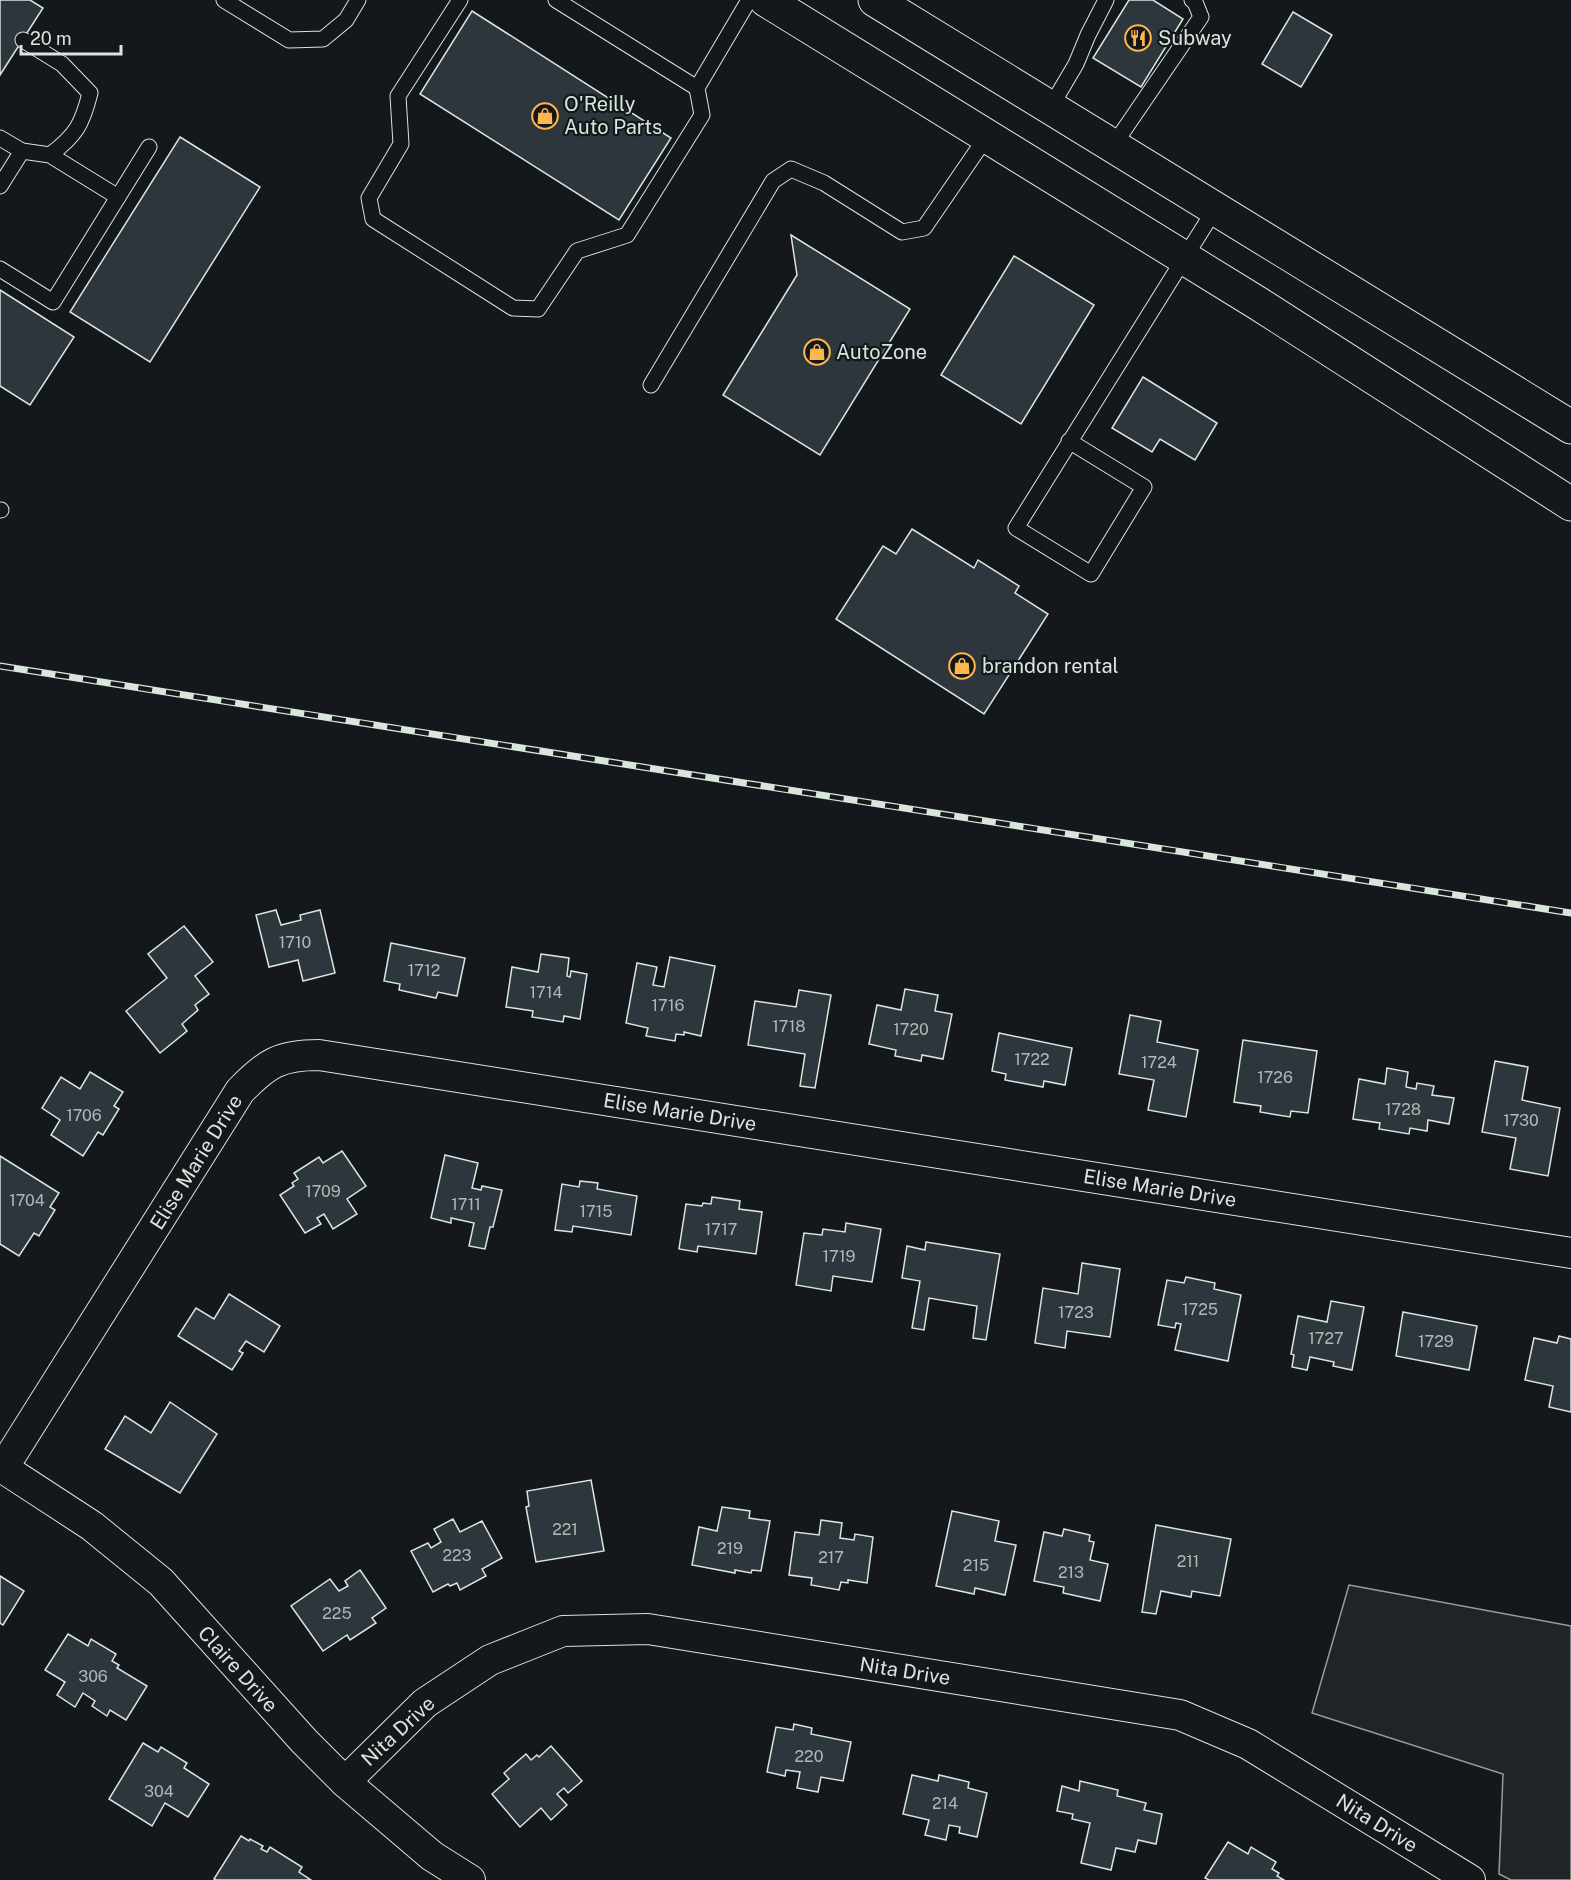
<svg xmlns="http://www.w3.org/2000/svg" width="1571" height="1880" font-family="'Public Sans',sans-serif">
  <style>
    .green { fill: #202428; stroke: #939e99; stroke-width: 1.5 }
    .building { fill: #2c363c; stroke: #d8e6dc; stroke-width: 1.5 }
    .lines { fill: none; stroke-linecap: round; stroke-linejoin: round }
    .service-casing { stroke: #d8e6dc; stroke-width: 17 }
    .minor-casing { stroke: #d8e6dc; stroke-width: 32 }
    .secondary-casing { stroke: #d8e6dc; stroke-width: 35 }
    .service { stroke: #14181c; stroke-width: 15 }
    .minor { stroke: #14181c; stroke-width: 30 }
    .secondary { stroke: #14181c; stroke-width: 33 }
    .rail-casing { stroke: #d8e6dc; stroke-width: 7 }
    .rail { stroke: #14181c; stroke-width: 4.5; stroke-dasharray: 14; stroke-linecap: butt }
    .labels { text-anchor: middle; stroke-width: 4.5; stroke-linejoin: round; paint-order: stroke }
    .number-label { font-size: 16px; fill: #adbab4 }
    .poi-label { font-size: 20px; fill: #d8e6dc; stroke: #14181c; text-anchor: start }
    .street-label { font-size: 20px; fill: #d8e6dc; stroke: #14181c }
  </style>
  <rect width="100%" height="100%" fill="#14181c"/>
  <path class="green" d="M1349,1585L1571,1626V1880H1511L1499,1874L1503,1774L1312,1713Z"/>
  <g class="building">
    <path d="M0,0H30L43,8L0,75Z"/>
    <path d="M1129,0H1153L1183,19L1141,87L1093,58Z"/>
    <path d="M472,11L671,138L619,220L420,94Z"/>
    <path d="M1293,12L1332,35L1301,87L1262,64Z"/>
    <path d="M180,137L260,187L150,362L70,312Z"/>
    <path d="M791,235L910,309L820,455L723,395L797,275Z"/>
    <path d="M1014,256L1094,305L1021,424L941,375Z"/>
    <path d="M0,290L74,337L30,405L0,386Z"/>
    <path d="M1143,377L1217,423L1195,460L1160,439L1152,452L1112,428Z"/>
    <path d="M912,529L974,568L978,560L1019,586L1015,593L1048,614L984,714L836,619L883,546L896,554Z"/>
    <path d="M276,910L281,925L301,920L300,915L320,910L335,973L303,981L298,960L269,967L256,915Z"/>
    <path d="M184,926L213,962L195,976L209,994L195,1005L198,1010L182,1024L187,1031L160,1053L126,1011L167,978L148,954Z"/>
    <path d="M391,943L465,958L457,996L438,992L436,998L399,990L400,984L384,981Z"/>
    <path d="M541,954L569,958L567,976L570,977L571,971L587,974L580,1019L564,1016L563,1022L532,1017L533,1011L506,1007L512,967L538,972Z"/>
    <path d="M670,957L715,966L701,1036L684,1032V1035L676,1034L675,1041L646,1036L648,1028L626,1023L637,963L657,967L653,985L664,987Z"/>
    <path d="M905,989L938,995L935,1011L952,1014L943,1059L922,1055L921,1061L895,1056L896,1050L869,1044L877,1005L901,1010Z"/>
    <path d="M799,990L831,995L815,1088L800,1086L805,1054L748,1045L755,1001L796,1007Z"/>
    <path d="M1130,1015L1161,1021L1157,1042L1198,1050L1186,1117L1148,1110L1154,1080L1119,1074Z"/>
    <path d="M999,1033L1072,1048L1065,1085L1044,1081L1043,1087L1005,1080L1006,1074L992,1071Z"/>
    <path d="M1243,1040L1317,1051L1308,1113L1291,1111L1290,1117L1260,1112L1261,1106L1234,1102Z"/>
    <path d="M1495,1061L1528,1067L1522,1100L1560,1108L1548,1176L1510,1169L1516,1138L1482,1132Z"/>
    <path d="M1387,1068L1408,1072L1406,1087L1416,1089L1417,1083L1434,1086L1432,1095L1454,1098L1449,1124L1428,1120L1427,1131L1410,1128L1409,1134L1379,1129L1380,1123L1353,1119L1359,1079L1385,1084Z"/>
    <path d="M90,1072L123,1092L114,1106L119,1109L103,1135L98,1132L83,1156L51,1135L60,1120L42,1108L61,1077L80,1089Z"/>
    <path d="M342,1151L366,1186L347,1199L357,1214L333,1229L324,1214L317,1218L321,1224L305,1233L280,1195L294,1186L292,1183L298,1179L294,1173L319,1157L323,1163Z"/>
    <path d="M445,1155L478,1163L472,1188L481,1190L482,1186L502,1190L493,1227H490L485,1249L469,1246L474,1223L451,1218V1223L431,1218Z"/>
    <path d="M0,1156L59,1193L50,1207L55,1210L39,1236L34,1233L19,1256L0,1244Z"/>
    <path d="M580,1181L598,1183L597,1189L637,1196L631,1235L573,1226L572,1232L555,1230L562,1184L579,1187Z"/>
    <path d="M712,1197L740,1201L739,1209L762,1212L756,1254L698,1246L697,1252L679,1249L686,1204L702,1206L703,1203L711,1204Z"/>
    <path d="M846,1223L881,1229L872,1282L833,1276L831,1291L796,1285L804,1233L822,1235L823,1229L845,1232Z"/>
    <path d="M926,1242L1000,1254L986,1340L973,1338L977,1306L929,1298L924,1330L912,1328L920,1281L902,1278L907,1246L925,1250Z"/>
    <path d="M1082,1263L1120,1269L1110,1337L1067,1331L1065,1348L1035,1343L1043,1288L1078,1294Z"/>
    <path d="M1186,1277L1215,1283L1214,1289L1241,1295L1228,1361L1175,1350L1181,1324L1176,1323L1175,1328L1158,1325L1167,1280L1184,1283Z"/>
    <path d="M229,1294L280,1326L264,1352L246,1341L239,1351L243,1353L232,1370L178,1336L196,1308L214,1319Z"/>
    <path d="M1331,1301L1364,1307L1352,1370L1333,1366L1334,1362L1310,1357L1307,1370L1292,1367L1294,1355L1291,1354L1298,1316L1327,1322Z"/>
    <path d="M1403,1312L1477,1326L1469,1370L1396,1356Z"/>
    <path d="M1559,1336L1571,1339V1412L1549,1407L1553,1386L1525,1380L1534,1338L1557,1343Z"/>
    <path d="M170,1402L217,1434L180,1493L105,1449L125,1416L151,1433Z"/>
    <path d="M591,1480L604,1551L536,1562L526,1507L529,1506L527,1491Z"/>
    <path d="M722,1507L750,1511L749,1518L770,1521L761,1571L752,1570L751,1573L735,1570V1573L692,1565L699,1527L717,1531Z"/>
    <path d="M952,1511L999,1521L995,1541L1016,1545L1005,1595L975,1588L974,1594L936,1586Z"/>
    <path d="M453,1519L460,1532L482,1521L502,1558L482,1569L486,1576L460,1590L457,1583L450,1586L448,1584L433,1592L411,1551L428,1543L431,1548L441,1542L434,1529Z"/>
    <path d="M821,1520L842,1523L840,1538L854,1540L855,1534L873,1537L867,1583L848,1580V1583L841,1582L839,1590L811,1585L812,1578L789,1575L795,1532L819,1535Z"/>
    <path d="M1156,1525L1231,1539L1220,1596L1192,1591L1191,1597L1161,1591L1156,1614L1142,1612Z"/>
    <path d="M1064,1529L1090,1535L1089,1541L1094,1542L1090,1560L1108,1564L1100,1601L1063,1593L1064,1587L1034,1581L1044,1532L1062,1536Z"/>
    <path d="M360,1570L386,1608L372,1618L376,1623L350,1640L347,1635L323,1651L291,1606L330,1579L339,1591L348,1586L345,1581Z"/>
    <path d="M0,1576L24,1591L3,1625L0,1623Z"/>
    <path d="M68,1634L88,1646L91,1639L116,1654L112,1661L119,1665L117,1668L147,1686L126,1720L110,1710L107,1716L92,1706L95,1701L83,1693L75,1707L57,1695L65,1682L45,1670Z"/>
    <path d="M794,1724L812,1728L811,1734L851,1742L843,1781L821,1777L818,1792L797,1788L800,1772L786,1770L785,1776L767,1772L776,1727L793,1730Z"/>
    <path d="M143,1743L158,1752L161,1747L187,1763L184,1768L209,1784L188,1817L165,1803L152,1826L109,1799Z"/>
    <path d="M551,1746L582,1781L568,1793L564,1788L557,1794L567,1805L551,1820L541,1808L520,1827L492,1794L509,1779L504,1773L526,1754L531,1760L537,1755L539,1757Z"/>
    <path d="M912,1775L938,1781L939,1775L969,1782L968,1788L987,1793L977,1837L959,1833L960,1827L949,1825L946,1840L925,1835L929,1820L903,1814Z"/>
    <path d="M1080,1781L1118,1790L1117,1796L1146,1803L1144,1810L1162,1814L1156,1844L1138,1840L1135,1852L1116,1848L1111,1870L1081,1863L1090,1823L1072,1819L1073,1814L1057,1811L1062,1786L1079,1791Z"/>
    <path d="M241,1836L249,1841L250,1839L263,1846L261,1849L267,1852L270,1847L302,1867L299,1872L311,1880H216L214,1879Z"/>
    <path d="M1228,1842L1248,1854L1251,1847L1276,1862L1272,1869L1279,1873L1277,1876L1284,1880H1209L1205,1878Z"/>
  </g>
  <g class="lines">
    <g class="service-casing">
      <g id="service">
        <path d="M224,0L289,40L323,39L346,20L358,0"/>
        <path d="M460,0L398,96L401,144L369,198L373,219L513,308L538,309L577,251L627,235L702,115L697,88L749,0"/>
        <path d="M556,0L697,88"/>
        <path d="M23,40L62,64L90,93C82,125 76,135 50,155"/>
        <path d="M1050,108L1076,64L1088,35L1106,0"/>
        <path d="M0,138L22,151L50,155L118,197"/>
        <path d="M1113,146L1201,17L1195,2L1192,0"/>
        <path d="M0,186L22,151"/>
        <path d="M0,269L53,302L149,147"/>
        <path d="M651,385L773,181L791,169L824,183L902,232L924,228L987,136"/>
        <path d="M1069,441L1144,487L1091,574L1016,528L1215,209"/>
        <path d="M0,510H1"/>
      </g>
    </g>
    <g class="minor-casing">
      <g id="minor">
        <path d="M0,1466L92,1526L161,1582L304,1741L345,1782L432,1856L470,1880"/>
        <path d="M3,1468L240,1091C267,1063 280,1055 319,1055L1571,1253"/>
        <path d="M345,1782L425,1703L490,1660L563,1631L648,1629L1180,1715L1248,1744L1470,1880"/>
      </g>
    </g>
    <g class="secondary-casing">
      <g id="secondary">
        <path d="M766,0L1259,304L1571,504"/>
        <path d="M875,0L1571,427"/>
      </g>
    </g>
    <use href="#service" class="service"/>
    <use href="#minor" class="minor"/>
    <use href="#secondary" class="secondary"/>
    <g class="rail-casing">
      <path id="rail" d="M0,666L1571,913"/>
    </g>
    <use href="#rail" class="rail"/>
  </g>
  <defs>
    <g id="restaurant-ring" transform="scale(1.35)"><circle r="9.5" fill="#14181c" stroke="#ffb74d" stroke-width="1.5"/><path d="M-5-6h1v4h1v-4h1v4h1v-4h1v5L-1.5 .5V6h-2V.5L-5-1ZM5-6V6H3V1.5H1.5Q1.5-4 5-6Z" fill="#ffb74d"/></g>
    <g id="shop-ring" transform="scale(1.35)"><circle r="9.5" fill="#14181c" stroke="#ffb74d" stroke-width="1.5"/><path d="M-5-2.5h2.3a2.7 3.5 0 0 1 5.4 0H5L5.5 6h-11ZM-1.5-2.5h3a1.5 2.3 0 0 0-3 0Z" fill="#ffb74d"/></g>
  </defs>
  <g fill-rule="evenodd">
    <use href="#restaurant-ring" x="1138" y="38"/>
    <use href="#shop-ring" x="545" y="116"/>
    <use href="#shop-ring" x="817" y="352"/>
    <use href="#shop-ring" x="962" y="666"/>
  </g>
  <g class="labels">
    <g class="number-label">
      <text x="295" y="948">1710</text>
      <text x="424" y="976">1712</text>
      <text x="546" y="998">1714</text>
      <text x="668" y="1011">1716</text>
      <text x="789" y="1032">1718</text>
      <text x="911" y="1035">1720</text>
      <text x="1032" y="1065">1722</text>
      <text x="1159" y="1068">1724</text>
      <text x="1275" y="1083">1726</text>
      <text x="1403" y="1115">1728</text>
      <text x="84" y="1121">1706</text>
      <text x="1521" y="1126">1730</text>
      <text x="323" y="1197">1709</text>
      <text x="27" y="1206">1704</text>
      <text x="466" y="1210">1711</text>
      <text x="596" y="1217">1715</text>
      <text x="721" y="1235">1717</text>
      <text x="839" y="1262">1719</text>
      <text x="1200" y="1315">1725</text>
      <text x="1076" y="1318">1723</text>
      <text x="1326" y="1344">1727</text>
      <text x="1436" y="1347">1729</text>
      <text x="565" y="1535">221</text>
      <text x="730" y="1554">219</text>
      <text x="457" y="1561">223</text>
      <text x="831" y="1563">217</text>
      <text x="1188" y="1567">211</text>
      <text x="976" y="1571">215</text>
      <text x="1071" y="1578">213</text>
      <text x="337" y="1619">225</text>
      <text x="93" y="1682">306</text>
      <text x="809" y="1762">220</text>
      <text x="159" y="1797">304</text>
      <text x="945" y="1809">214</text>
    </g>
    <g class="poi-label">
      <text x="1158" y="45">Subway</text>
      <text x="564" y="111">O'Reilly<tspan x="564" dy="23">Auto Parts</tspan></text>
      <text x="836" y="359">AutoZone</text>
      <text x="982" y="673">brandon rental</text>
    </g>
    <g class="street-label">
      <text transform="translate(680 1112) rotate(9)" y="7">Elise Marie Drive</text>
      <text transform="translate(196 1162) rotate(-58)" y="7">Elise Marie Drive</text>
      <text transform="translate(1160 1188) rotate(9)" y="7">Elise Marie Drive</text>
      <text transform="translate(238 1669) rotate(48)" y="7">Claire Drive</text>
      <text transform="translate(905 1671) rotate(9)" y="7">Nita Drive</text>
      <text transform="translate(398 1731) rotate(-43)" y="7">Nita Drive</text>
      <text transform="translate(1377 1823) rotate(32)" y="7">Nita Drive</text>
    </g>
  </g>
  <path d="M21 45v9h100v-9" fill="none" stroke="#d8e6dc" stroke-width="3"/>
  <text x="30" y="45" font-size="18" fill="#d8e6dc" stroke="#14181c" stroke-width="4.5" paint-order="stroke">20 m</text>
</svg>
